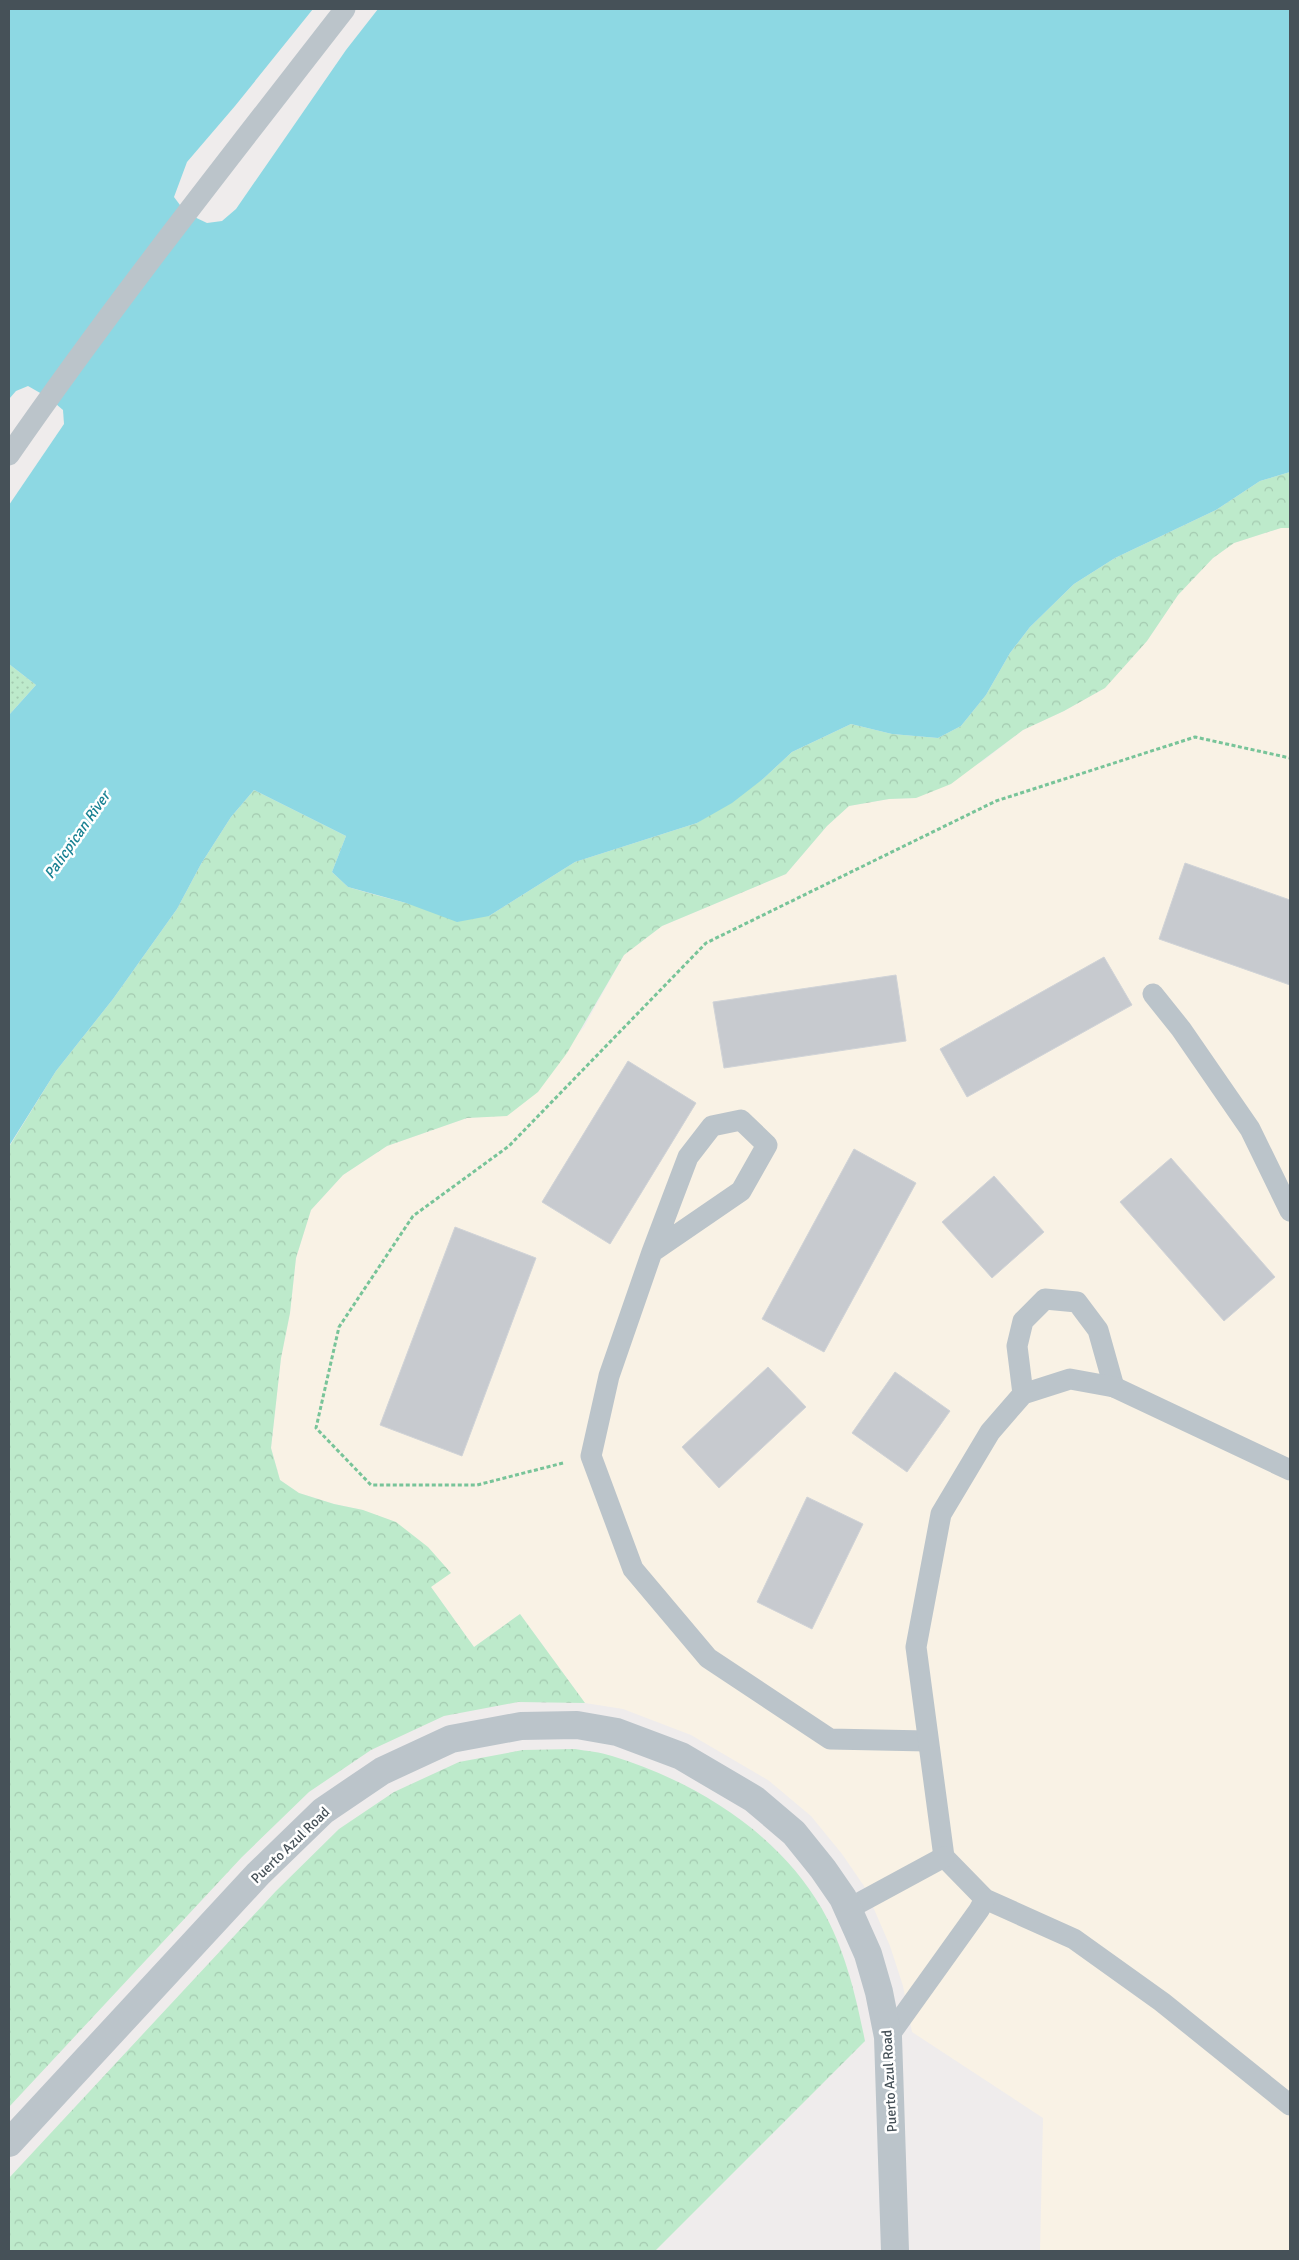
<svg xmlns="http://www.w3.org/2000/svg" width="1299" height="2260" font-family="Signika,sans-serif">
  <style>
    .commercial { fill: #f9f2e5 }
    .grass { fill: url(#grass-dots) }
    .forest { fill: url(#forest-crowns) }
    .water { fill: #8dd8e3 }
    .pier { fill: #efecec }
    .building { fill: #c7cacf; stroke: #d0d3d7 }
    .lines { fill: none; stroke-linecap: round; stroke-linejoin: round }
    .path { stroke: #78c499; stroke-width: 3; stroke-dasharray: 4 2.5; stroke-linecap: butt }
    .service { stroke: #bbc4ca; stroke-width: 21 }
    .minor { stroke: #bbc4ca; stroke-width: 28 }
    .labels { text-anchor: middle; stroke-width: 5; stroke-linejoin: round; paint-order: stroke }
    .street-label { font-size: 14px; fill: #465158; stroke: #fff }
    .water-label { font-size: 15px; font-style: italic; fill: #188192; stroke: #fff }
  </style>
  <defs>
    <pattern id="grass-dots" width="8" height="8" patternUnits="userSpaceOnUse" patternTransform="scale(1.25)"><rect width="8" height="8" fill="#bdeacb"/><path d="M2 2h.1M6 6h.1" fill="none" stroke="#a4cab0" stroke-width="1.8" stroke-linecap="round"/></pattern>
    <pattern id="forest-crowns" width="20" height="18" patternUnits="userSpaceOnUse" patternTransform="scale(1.25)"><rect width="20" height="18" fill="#bdeacb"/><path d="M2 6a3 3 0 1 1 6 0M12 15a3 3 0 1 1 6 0" fill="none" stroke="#a4cab0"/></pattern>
  </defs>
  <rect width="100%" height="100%" fill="#efecec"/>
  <path class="commercial" d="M1281,528H1290V2251H1040L1043,2118L912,2032L903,1986L890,1946L864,1886L842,1854L811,1816L768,1780L691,1735L623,1709L585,1703L520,1614L474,1647L431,1587L363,1510L334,1504L299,1493L280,1480L271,1448L281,1358L290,1313L296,1258L311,1210L343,1175L387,1146L467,1118L507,1115L584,1027L624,955L662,926L786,874L827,826L849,806L889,799L916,798L983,761L1023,730L1064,711L1105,688L1147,641L1178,595L1213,558L1234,543Z"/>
  <path class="grass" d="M9,664L36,685L9,715Z"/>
  <g class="forest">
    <path d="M1290,472V528H1281L1234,543L1213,558L1178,595L1147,641L1105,688L1064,711L1023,730L951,784L916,798L889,799L849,806L827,826L786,874L662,926L624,955L567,1053L538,1092L507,1116L467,1118L387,1146L343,1175L311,1210L296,1258L290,1313L281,1358L271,1448L280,1480L299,1493L334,1504L363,1510L396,1522L428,1547L451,1573L431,1587L474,1647L520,1614L585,1703L518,1702L444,1716L371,1750L309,1792L242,1857L9,2107V1147L56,1071L113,999L177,909L201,864L231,817L254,790L346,836L332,872L348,887L372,894L406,903L489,916L575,862L697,823L763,779L792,752L851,724L892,734L938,738L961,726L986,695L1010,653L1030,627L1074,584L1115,558L1216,510L1260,481Z"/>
    <path d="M575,1749C587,1751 600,1752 612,1756C694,1781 778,1832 822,1909C845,1949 856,1996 865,2041L655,2251H9V2178L276,1891L339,1829L394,1792L459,1762L523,1750Z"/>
  </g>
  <path class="water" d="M9,9H1290V472L1260,481L1216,510L1115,558L1074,584L1030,627L1010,653L986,695L961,726L938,738L892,734L851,724L792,752L763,779L732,803L697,823L575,862L489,916L457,922L406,903L348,887L332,872L346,836L254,790L231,817L201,864L177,909L113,999L56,1071L9,1146V715L36,685L9,664Z"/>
  <g class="pier">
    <path d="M313,9H378L346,50L236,209L222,221L207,223L186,213L174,197L187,162L235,106Z"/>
    <path d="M28,386L49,398L63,410L64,424L9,505V399L16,391Z"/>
  </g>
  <g class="building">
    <path d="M1185,863L1290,900V985L1159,939Z"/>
    <path d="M1104,957L1132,1005L967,1097L940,1049Z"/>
    <path d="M896,975L906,1041L724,1068L713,1002Z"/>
    <path d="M628,1061L696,1103L610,1244L542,1202Z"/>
    <path d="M854,1149L916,1183L824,1352L762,1319Z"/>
    <path d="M1171,1158L1275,1277L1224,1321L1120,1202Z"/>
    <path d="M994,1176L1044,1232L992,1278L942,1222Z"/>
    <path d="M455,1227L536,1258L462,1456L380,1425Z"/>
    <path d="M768,1367L806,1407L719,1488L682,1447Z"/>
    <path d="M895,1372L950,1411L907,1472L852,1433Z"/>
    <path d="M807,1497L863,1524L812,1629L757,1602Z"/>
  </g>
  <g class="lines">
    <path class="path" d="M563,1463L477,1485H371L316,1428L339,1327L413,1216L509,1146L706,943L996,801L1195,737L1290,758"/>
    <g class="service">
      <path d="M9,455C115,302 231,156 345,9"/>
      <path d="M1153,994L1181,1029L1250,1129L1290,1211"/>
      <path d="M652,1252L688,1157L712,1126L741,1120L767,1145L741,1191L652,1252L609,1376L591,1456L633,1569L708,1658L830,1739L927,1741"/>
      <path d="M1023,1394L1017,1346L1023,1321L1045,1299L1077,1302L1098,1330L1114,1387"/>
      <path d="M1290,1470L1114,1387L1070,1379L1023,1394L990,1432L941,1514L916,1647L944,1857L985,1899L1074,1939L1162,2002L1290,2105"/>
      <path d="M848,1909L944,1857"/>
      <path d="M888,2037L979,1910L985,1899"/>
    </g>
    <path class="minor" d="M9,2143L258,1874L323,1811L382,1771L451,1739L521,1726L577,1725L617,1732L681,1756L754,1799L794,1833L823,1869L843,1898L868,1954L879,1992L888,2037L895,2251"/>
  </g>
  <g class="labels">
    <g class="street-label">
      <text transform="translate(290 1845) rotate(-44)" y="5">Puerto Azul Road</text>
      <text transform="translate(889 2081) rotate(-93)" y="5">Puerto Azul Road</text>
    </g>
    <g class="water-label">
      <text transform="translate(77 835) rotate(-55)" y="5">Palicpican River</text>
    </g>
  </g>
  <rect width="1299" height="2260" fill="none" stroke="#465158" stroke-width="20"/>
</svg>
